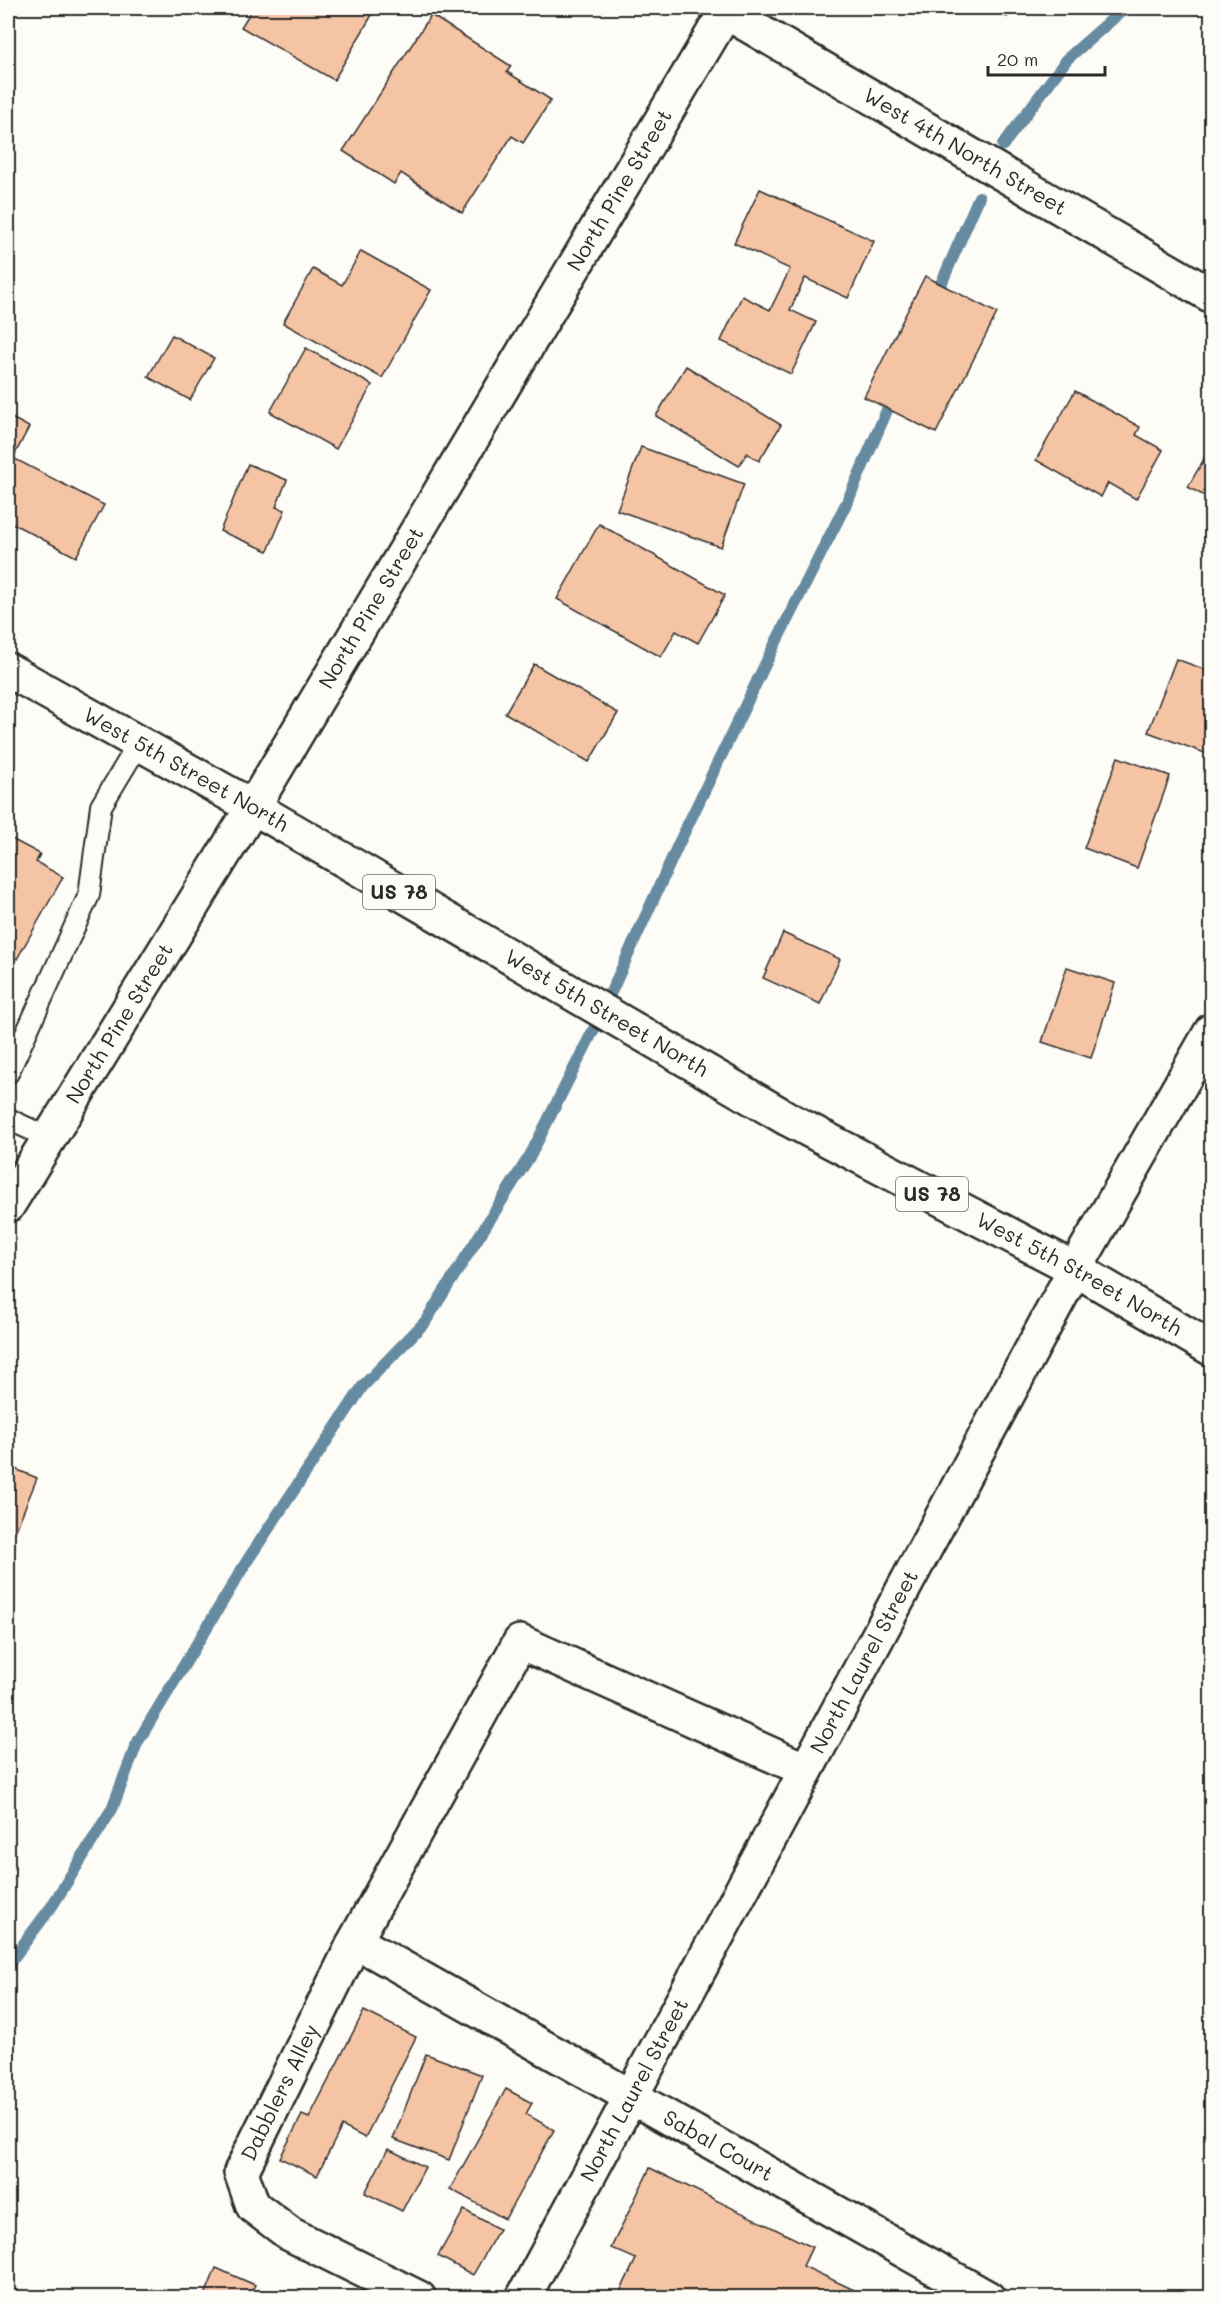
<svg xmlns="http://www.w3.org/2000/svg" width="1219" height="2305" font-family="Mali,sans-serif">
  <style>
    .lines { fill: none; stroke-linecap: round; stroke-linejoin: round }
    .stream { stroke: #668ba0; stroke-width: 12 }
    .building { fill: #f5c4a4; stroke: #2b2b2b; stroke-width: 1.5 }
    .service-casing { stroke: #2b2b2b; stroke-width: 24 }
    .minor-casing { stroke: #2b2b2b; stroke-width: 38 }
    .primary-casing { stroke: #2b2b2b; stroke-width: 38 }
    .service { stroke: #fdfcf7; stroke-width: 20 }
    .minor { stroke: #fdfcf7; stroke-width: 33 }
    .primary { stroke: #fdfcf7; stroke-width: 33 }
    .labels { text-anchor: middle; stroke-width: 4.5; stroke-linejoin: round; paint-order: stroke }
    .shield { fill: #fdfcf7; stroke: #6a6a68; stroke-width: 1.5 }
    .shield-label { font-size: 20px; font-weight: bold; fill: #2b2b2b }
    .street-label { font-size: 21px; fill: #2b2b2b; stroke: #fdfcf7 }
  </style>
  <rect width="100%" height="100%" fill="#fdfcf7"/>
  <filter id="ink" filterUnits="userSpaceOnUse"><feTurbulence type="fractalNoise" baseFrequency=".0167" numOctaves="2"/><feDisplacementMap in="SourceGraphic" scale="12" xChannelSelector="R" yChannelSelector="G"/><feConvolveMatrix kernelMatrix="1 2 1 2 8 2 1 2 1" color-interpolation-filters="sRGB"/></filter>
  <g filter="url(#ink)">
    <g class="lines">
      <g class="stream">
        <path d="M1003,145L1067,59L1125,8"/>
        <path d="M935,298L979,197"/>
        <path d="M8,1965L52,1906L112,1809L137,1743L247,1561L363,1386L425,1322L531,1154L596,1025L680,841L774,646L849,498L894,394"/>
      </g>
    </g>
    <g class="building">
      <path d="M253,8H376L334,80L241,27Z"/>
      <path d="M991,8H1013L1007,17Z"/>
      <path d="M431,15L511,66L507,72L551,100L523,143L512,136L462,213L401,173L394,184L343,151Z"/>
      <path d="M760,189L874,241L848,298L805,278L790,310L816,322L791,374L721,341L742,296L770,310L790,269L734,243Z"/>
      <path d="M361,251L431,290L382,378L283,323L313,269L342,285Z"/>
      <path d="M925,276L997,313L936,433L864,397Z"/>
      <path d="M172,335L214,358L190,400L148,377Z"/>
      <path d="M306,348L372,385L336,449L270,412Z"/>
      <path d="M686,366L781,425L759,461L747,453L739,466L656,416Z"/>
      <path d="M1075,391L1140,427L1136,435L1163,450L1136,499L1108,483L1101,497L1036,460Z"/>
      <path d="M8,416L29,427L13,458L104,505L76,557L8,521Z"/>
      <path d="M1212,445V500L1188,487Z"/>
      <path d="M641,447L744,484L721,547L617,510Z"/>
      <path d="M248,464L287,480L276,507L285,510L268,551L220,531Z"/>
      <path d="M599,524L725,595L698,643L676,631L661,657L557,599Z"/>
      <path d="M1176,659L1212,672L1210,755L1148,732Z"/>
      <path d="M534,664L618,713L589,762L505,713Z"/>
      <path d="M1118,757L1170,776L1137,868L1084,848Z"/>
      <path d="M8,837L40,854L36,862L63,877L17,959L8,954Z"/>
      <path d="M783,933L840,959L820,1004L763,978Z"/>
      <path d="M1067,967L1115,983L1091,1058L1042,1042Z"/>
      <path d="M8,1466L37,1478L15,1532L8,1529Z"/>
      <path d="M364,2011L416,2037L365,2138L342,2126L317,2176L280,2158L302,2115L309,2118Z"/>
      <path d="M426,2054L482,2075L449,2160L393,2139Z"/>
      <path d="M506,2089L532,2103L526,2114L554,2130L505,2219L450,2189Z"/>
      <path d="M388,2149L425,2167L402,2211L365,2193Z"/>
      <path d="M650,2168L812,2247L803,2266L854,2290L851,2298H632L620,2292L636,2259L611,2248Z"/>
      <path d="M464,2210L499,2229L473,2275L438,2256Z"/>
      <path d="M216,2268L255,2285L249,2298H204Z"/>
    </g>
    <g class="lines">
      <g class="service-casing">
        <g id="service">
          <path d="M8,1073L89,895L101,806L139,743"/>
          <path d="M8,1119L49,1138"/>
        </g>
      </g>
      <g class="minor-casing">
        <g id="minor">
          <path id="s1" d="M719,8L1212,296"/>
          <path id="s2" d="M8,1205L253,807L728,8"/>
          <path id="s3" d="M355,1941L988,2298"/>
          <path id="s4" d="M419,2298L290,2234L253,2206L241,2172L355,1941L520,1642L806,1770"/>
          <path id="s5" d="M523,2298L1075,1269L1212,1030"/>
        </g>
      </g>
      <g class="primary-casing">
        <g id="primary">
          <path id="s6" d="M8,670L253,807L788,1119L1075,1269L1212,1349"/>
        </g>
      </g>
      <use href="#service" class="service"/>
      <use href="#minor" class="minor"/>
      <use href="#primary" class="primary"/>
    </g>
  </g>
  <g class="labels">
    <g class="shield">
      <rect x="363" y="875" width="72" height="34" rx="4.5"/>
      <rect x="896" y="1177" width="72" height="34" rx="4.5"/>
    </g>
    <g class="shield-label">
      <text x="399" y="899">US 78</text>
      <text x="932" y="1201">US 78</text>
    </g>
    <g class="street-label">
      <text dy="7" stroke="none"><textPath href="#s1" startOffset="285">West 4th North Street</textPath></text>
      <text dy="7" stroke="none"><textPath href="#s2" startOffset="1185">North Pine Street</textPath></text>
      <text dy="7" stroke="none"><textPath href="#s2" startOffset="699">North Pine Street</textPath></text>
      <text dy="7" stroke="none"><textPath href="#s6" startOffset="204">West 5th Street North</textPath></text>
      <text dy="7" stroke="none"><textPath href="#s6" startOffset="690">West 5th Street North</textPath></text>
      <text dy="7" stroke="none"><textPath href="#s2" startOffset="213">North Pine Street</textPath></text>
      <text dy="7" stroke="none"><textPath href="#s6" startOffset="1230">West 5th Street North</textPath></text>
      <text dy="7" stroke="none"><textPath href="#s5" startOffset="722">North Laurel Street</textPath></text>
      <text dy="7" stroke="none"><textPath href="#s5" startOffset="236">North Laurel Street</textPath></text>
      <text dy="7" stroke="none"><textPath href="#s4" startOffset="315">Dabblers Alley</textPath></text>
      <text dy="7" stroke="none"><textPath href="#s3" startOffset="417">Sabal Court</textPath></text>
    </g>
  </g>
  <rect width="1219" height="2305" fill="none" stroke="#fdfcf7" stroke-width="30"/>
  <rect x="15" y="15" width="1189" height="2275" fill="none" stroke="#2b2b2b" stroke-width="2" filter="url(#ink)"/>
  <path d="M988 66v9h117v-9" fill="none" stroke="#2b2b2b" stroke-width="3"/>
  <text x="997" y="66" font-size="18" fill="#2b2b2b" stroke="#fdfcf7" stroke-width="4.5" paint-order="stroke">20 m</text>
</svg>
